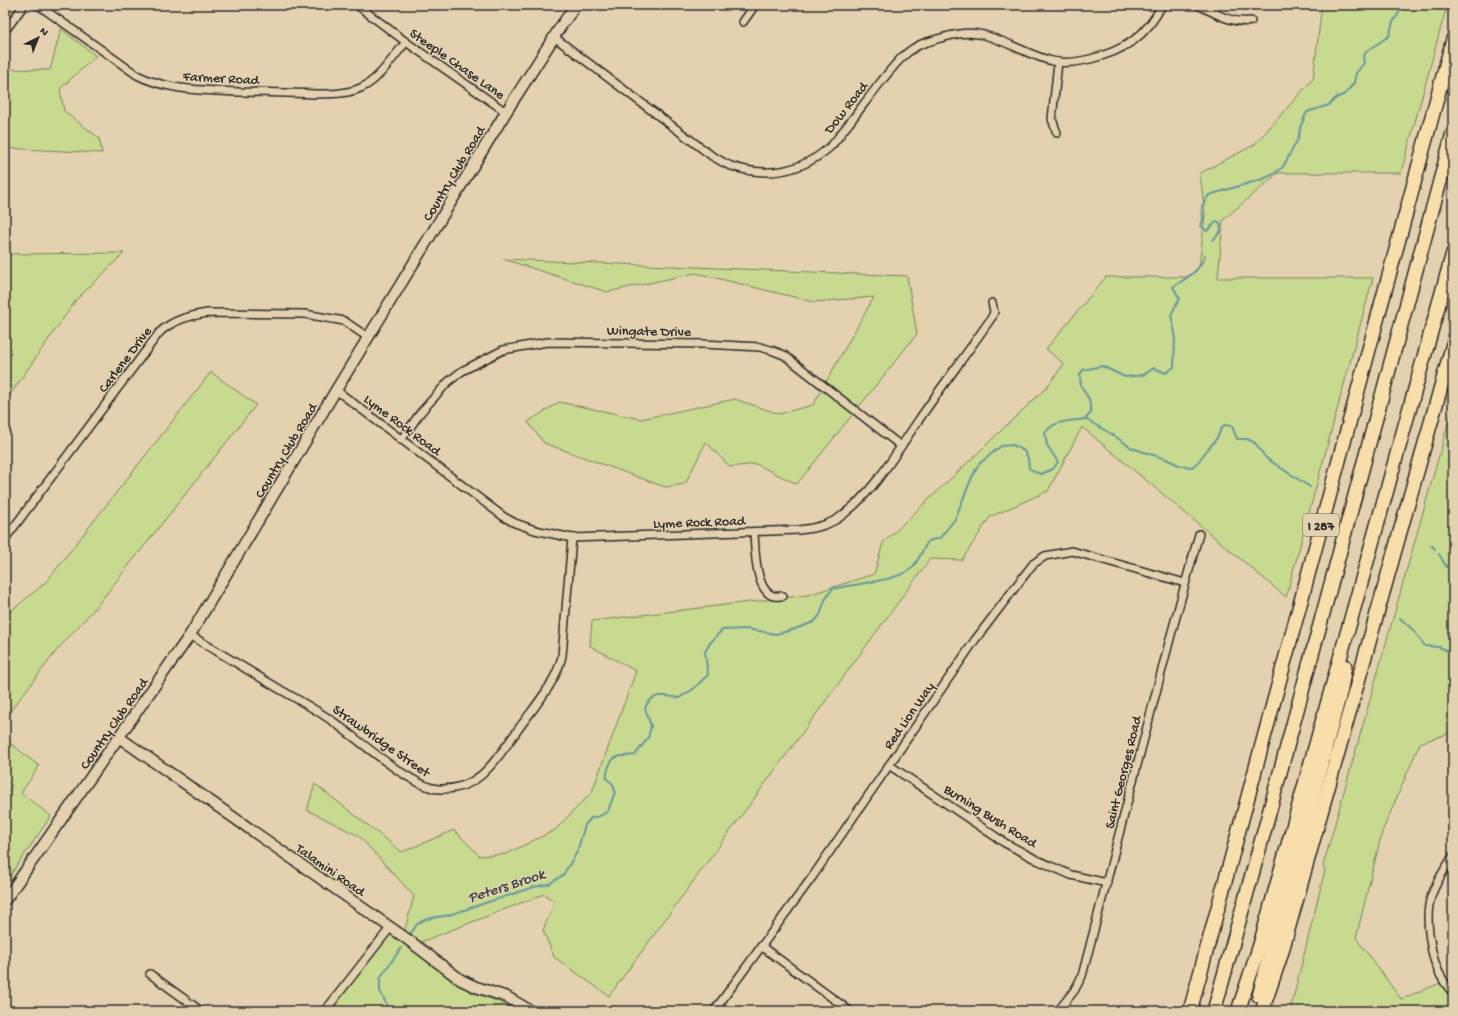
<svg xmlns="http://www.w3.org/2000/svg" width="1458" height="1016" font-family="'Gochi Hand',sans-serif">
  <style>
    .green { fill: #c7da8f; stroke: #79825d }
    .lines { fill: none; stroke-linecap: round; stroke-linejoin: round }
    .stream { stroke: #68979f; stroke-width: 2 }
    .street-casing { stroke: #2b2b2b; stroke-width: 10 }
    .secondary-casing { stroke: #2b2b2b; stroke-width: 13 }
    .highway-casing { stroke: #2b2b2b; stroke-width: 16 }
    .street { stroke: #e3d1af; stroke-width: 7 }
    .secondary { stroke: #e3d1af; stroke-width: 10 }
    .highway { stroke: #f8deab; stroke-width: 13 }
    .labels { text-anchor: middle; stroke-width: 3; stroke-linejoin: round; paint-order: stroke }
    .shield { fill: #e3d1af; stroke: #625d53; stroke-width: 1 }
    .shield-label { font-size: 13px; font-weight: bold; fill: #2b2b2b }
    .street-label { font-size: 14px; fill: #2b2b2b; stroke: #e3d1af }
    .water-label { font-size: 15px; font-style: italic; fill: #3a4648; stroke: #e3d1af }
  </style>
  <rect width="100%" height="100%" fill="#e3d1af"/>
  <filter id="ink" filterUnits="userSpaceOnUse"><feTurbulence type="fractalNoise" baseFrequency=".025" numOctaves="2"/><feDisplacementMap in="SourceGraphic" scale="8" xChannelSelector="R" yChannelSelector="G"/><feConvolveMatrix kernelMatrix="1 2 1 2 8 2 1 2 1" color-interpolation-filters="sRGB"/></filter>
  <g filter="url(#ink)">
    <g class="green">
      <path d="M1322,5H1447L1401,173H1278L1223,220L1218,278H1373L1286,597L1082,427L1048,491L990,517L962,560L930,559L609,996L554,957L543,930L555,902L544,894L413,945L469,991L518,1009L521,1011H334L331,1009L388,927L403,937L414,896L359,836L307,810L315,784L402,852L454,830L480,856L506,854L555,830L592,792L636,671L590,646L592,621L808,595L874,574L883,543L1046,388L1064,364L1046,349L1106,277H1187L1199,267L1205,215L1200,173L1254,145L1313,79Z"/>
      <path d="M61,29L96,56L60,89L64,111L99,138L102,153L5,148V69L50,70Z"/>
      <path d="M124,253L76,300L5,402V254Z"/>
      <path d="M503,259L907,276L917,334L797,484L756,464L730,467L706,442L685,484L665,487L544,443L528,422L559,402L641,419L735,399L779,414L813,405L874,297L814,302L696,273L607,292Z"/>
      <path d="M211,372L256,405L95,608L57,650L5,718V616L46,582Z"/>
      <path d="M1453,406V732L1420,743L1382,832L1356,938L1401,999L1443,982L1453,991V1011H1290L1325,870L1323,866Z"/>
      <path d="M5,739L39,766L21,793L51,816L5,883V796L12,786L5,781Z"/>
    </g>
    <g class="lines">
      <g class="stream">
        <path d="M1213,240L1221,231L1220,223L1217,221L1207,231L1201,226L1203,219L1202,206L1209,195L1263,179L1272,175L1283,167L1298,139L1301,125L1307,112L1329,105L1336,98L1345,94L1354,83L1356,73L1364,63L1363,57L1367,51L1389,36L1393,22L1404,5"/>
        <path d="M1085,419L1110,433L1132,448L1166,459L1181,466L1192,467L1197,463L1204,454L1217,438L1221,429L1224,425L1232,426L1237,439H1247L1255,443L1266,458L1310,487"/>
        <path d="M1431,545L1435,549"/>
        <path d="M1439,554L1446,566L1453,574"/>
        <path d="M1446,566L1453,562"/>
        <path d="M1400,618L1413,630L1425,646L1439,647L1453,653"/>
        <path d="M410,935L417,924L426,919L449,915L534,887L549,884L563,875L577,852L585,825L591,818L600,816L608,811L615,792L613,784L607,779C606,775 607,773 608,769C613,753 620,757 635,755L648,738L651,726L645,708C652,692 664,695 679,698L692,690L708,675L705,652L710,643L722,630L747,629L776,634L792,630L814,622L820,615L825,600L832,589C854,583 896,582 912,568C917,563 924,548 928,541L940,538L955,519L972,477L979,464L1001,446L1013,445L1024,451L1028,458L1029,468L1035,472L1041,474L1053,469L1058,462L1047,445L1045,433C1056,419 1068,422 1085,419L1091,413L1089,399L1081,386L1080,375L1083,370L1102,366L1125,377L1143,375L1154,368L1166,373L1174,367L1175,333L1171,315L1177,303L1180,299L1173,287C1187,277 1199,273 1205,255"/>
        <path d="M390,1011L380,991V978L401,948"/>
      </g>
      <g class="street-casing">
        <g id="street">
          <path d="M38,5L137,75C168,91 204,90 239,92C264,92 290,93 315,94C329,94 345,94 358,89C377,83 393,57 406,42"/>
          <path d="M357,5L406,42L506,112"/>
          <path d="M1198,5C1215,13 1232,24 1251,21"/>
          <path d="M743,22L755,5"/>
          <path d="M5,31L24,5"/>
          <path d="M554,37L712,156C718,159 725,164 731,166C768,178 800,173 830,147C836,141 841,133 847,126C858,112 869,97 880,83C893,67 905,50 924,43C944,37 963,30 984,35C1007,41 1028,55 1052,61C1064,64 1078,62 1090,59C1124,51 1147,36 1162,5"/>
          <path d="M1057,133L1052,119L1058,62"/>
          <path d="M336,390L504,517L515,523L535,530L572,538L799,530C816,528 831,525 844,514C875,490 896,453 918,421C942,386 968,352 992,317L994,312L992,303"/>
          <path d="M401,440L421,412L448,382L462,371L503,350L547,342L703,344L760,347L771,350L784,355L901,446"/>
          <path d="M754,532C755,548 755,587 771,595C774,597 779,596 783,596"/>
          <path d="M5,539L159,333C172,320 189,316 207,313L305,314L344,321L369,338"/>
          <path d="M190,635C221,654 251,672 281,690C297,699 313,708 328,718C354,735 411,788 439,789C480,791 496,759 517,731C533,708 556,684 562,656L572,538"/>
          <path d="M889,765L1005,843L1037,860L1071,875L1107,883"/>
          <path d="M1453,856C1445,869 1435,883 1431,897C1424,917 1431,961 1442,978C1445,984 1449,988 1453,993"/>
          <path d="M761,946L850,1011"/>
          <path d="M150,974L201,1011"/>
          <path d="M325,1011L390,928"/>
          <path d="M714,1011L813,876L975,640L1033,564L1045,556L1072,551L1185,583"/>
          <path d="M1058,1011L1074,991L1082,976L1171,635L1199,534"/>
        </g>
      </g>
      <g class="secondary-casing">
        <g id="secondary">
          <path d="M120,738L407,939L461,980L476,987L507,997L531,1011"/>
          <path d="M5,900L190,635L336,390L506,112L561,26L576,5"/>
        </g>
      </g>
      <g class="highway-casing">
        <g id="highway">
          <path d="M1259,996L1341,689L1345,666"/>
          <path d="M1190,1011L1453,39"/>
          <path d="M1214,1011L1265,828L1453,133"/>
          <path d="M1238,1011L1260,945L1453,253"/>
          <path d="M1262,1011L1280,958L1453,344"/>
        </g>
      </g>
      <use href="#street" class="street"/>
      <use href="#secondary" class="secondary"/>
      <use href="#highway" class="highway"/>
    </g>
  </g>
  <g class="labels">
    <rect class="shield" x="1303" y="514" width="36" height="22" rx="3"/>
    <g class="shield-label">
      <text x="1321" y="530">I 287</text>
    </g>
    <g class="street-label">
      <text transform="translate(458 63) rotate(35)" y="5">Steeple Chase Lane</text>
      <text transform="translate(221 77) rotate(3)" y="5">Farmer Road</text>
      <text transform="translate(845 107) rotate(-52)" y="5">Dow Road</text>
      <text transform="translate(453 173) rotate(-59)" y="5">Country Club Road</text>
      <text transform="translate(649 330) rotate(1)" y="5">Wingate Drive</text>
      <text transform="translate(124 359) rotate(-53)" y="5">Carlene Drive</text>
      <text transform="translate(403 424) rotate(37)" y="5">Lyme Rock Road</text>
      <text transform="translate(285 450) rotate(-59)" y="5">Country Club Road</text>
      <text transform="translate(699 521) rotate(-2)" y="5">Lyme Rock Road</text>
      <text transform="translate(908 715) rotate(-55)" y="5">Red Lion Way</text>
      <text transform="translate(113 723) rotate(-55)" y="5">Country Club Road</text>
      <text transform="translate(382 740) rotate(35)" y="5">Strawbridge Street</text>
      <text transform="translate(1122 772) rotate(-76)" y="5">Saint Georges Road</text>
      <text transform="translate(991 815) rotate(32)" y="5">Burning Bush Road</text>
      <text transform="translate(331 869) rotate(35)" y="5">Talamini Road</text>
    </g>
    <g class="water-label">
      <text transform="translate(506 885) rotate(-18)" y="5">Peters Brook</text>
    </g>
  </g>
  <rect width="1458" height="1016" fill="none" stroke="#e3d1af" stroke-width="20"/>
  <rect x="10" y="10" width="1438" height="996" fill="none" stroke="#2b2b2b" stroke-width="1.5" filter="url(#ink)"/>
  <g transform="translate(38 38) rotate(43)" stroke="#e3d1af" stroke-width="3" paint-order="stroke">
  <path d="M0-3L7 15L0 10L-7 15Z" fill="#2b2b2b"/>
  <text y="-6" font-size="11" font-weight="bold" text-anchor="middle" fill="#2b2b2b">N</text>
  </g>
</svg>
